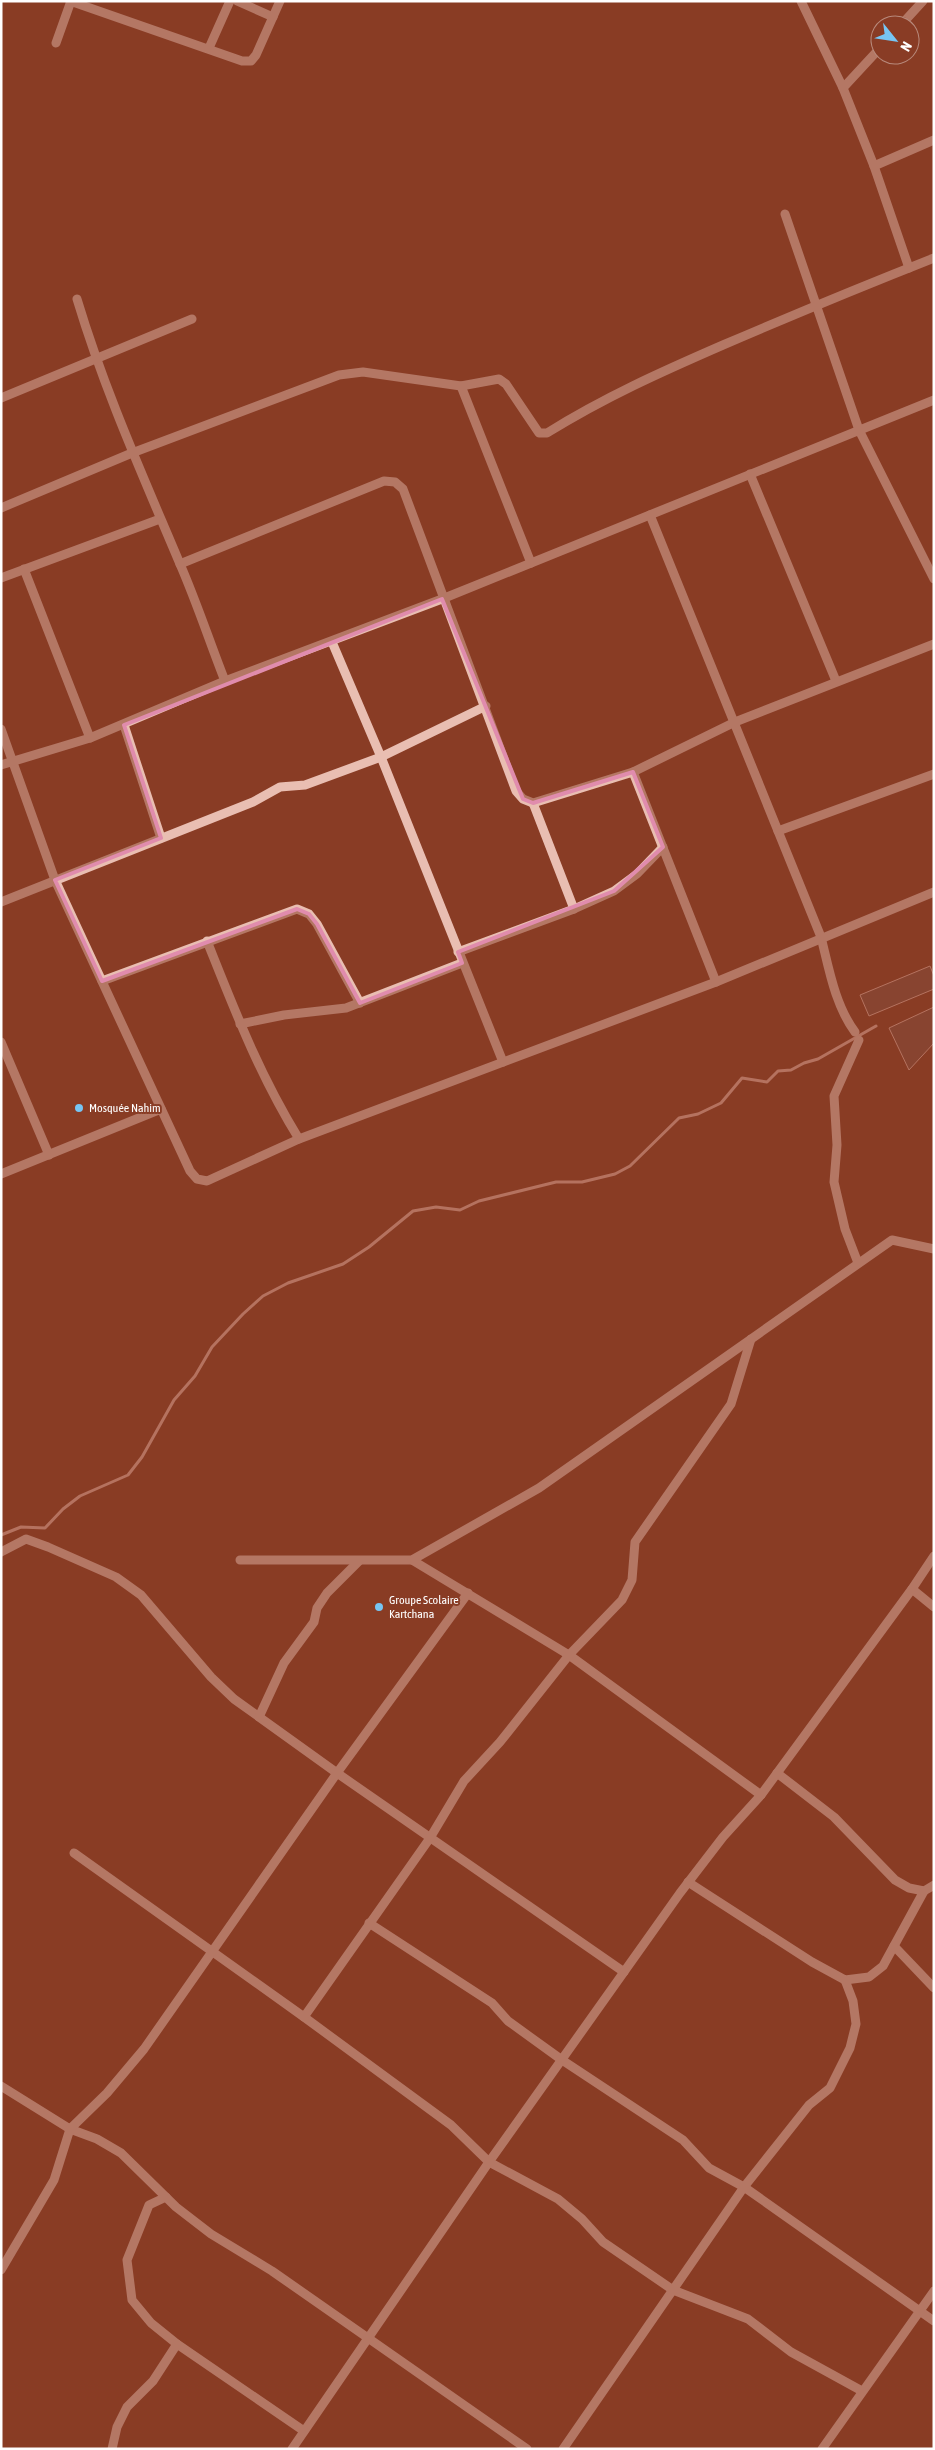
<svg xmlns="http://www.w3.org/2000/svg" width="935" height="2450" font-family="'Asap Condensed',sans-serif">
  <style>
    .water { fill: #874f3e; stroke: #eab4a7 }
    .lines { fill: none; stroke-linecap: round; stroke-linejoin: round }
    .stream { stroke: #eab4a7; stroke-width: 3 }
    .minor { stroke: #e9beb2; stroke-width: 9 }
    .marked { fill: none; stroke: #e08cad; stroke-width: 4; stroke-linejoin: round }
    .poi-dot { fill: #77c5f3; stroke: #893c25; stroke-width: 2 }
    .labels { text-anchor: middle; stroke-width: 4; stroke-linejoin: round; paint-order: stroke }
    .poi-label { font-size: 12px; fill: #fff; stroke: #893c25; text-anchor: start }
  </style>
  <rect width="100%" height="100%" fill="#893c25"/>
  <g class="water">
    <path d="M930,966L934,976V989L869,1016L860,995Z"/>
    <path d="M934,1007V1043L909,1070L889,1028Z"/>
  </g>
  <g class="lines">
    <path class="stream" d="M1,1535L21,1527L45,1528L63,1509L80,1496L128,1475L142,1457L174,1400L195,1376L212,1347L243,1314L263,1296L288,1283L343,1264L369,1247L413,1211L436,1207L460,1210L479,1201L556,1182H582L615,1174L630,1166L679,1118L698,1114L721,1103L742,1078L767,1082L778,1071L791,1070L804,1063L818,1059L876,1026"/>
    <g class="minor">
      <path d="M70,1L242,61H251L256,55L280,1"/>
      <path d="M237,1L273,17"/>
      <path d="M801,1L843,88L874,166L909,268"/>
      <path d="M901,25L923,1"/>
      <path d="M56,43L71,1"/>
      <path d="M209,48L230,1"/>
      <path d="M843,88L880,48"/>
      <path d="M874,166L934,140"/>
      <path d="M785,214L859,430L934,579"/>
      <path d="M77,299C105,392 143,476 180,564C197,603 210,643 225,681"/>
      <path d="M461,386L531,563"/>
      <path d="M1,398L192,319"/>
      <path d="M750,474L836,681"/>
      <path d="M1,508L132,453L339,375L363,372L461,386L499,379L506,384L539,433H547C605,397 661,372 723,345C793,315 863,286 934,258"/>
      <path d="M650,515L821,937C829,969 835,1005 855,1032"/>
      <path d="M180,564L384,481L395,482L403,489L516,791L523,799L533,803L633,772L735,722L934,644"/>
      <path d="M24,569L90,738"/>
      <path d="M1,578L160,519"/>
      <path d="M332,642L381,757L503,1062"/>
      <path d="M124,725L161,838"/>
      <path d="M1,729L55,880L190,1171L197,1179L207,1181L299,1139L716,982L934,892"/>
      <path d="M1,765L90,738L225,681L442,599L934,400"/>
      <path d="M633,772L716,982"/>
      <path d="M533,803L574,909"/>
      <path d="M778,831L934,774"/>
      <path d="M1,902L253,802L280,787L305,785L381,757L486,706"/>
      <path d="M207,941C235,1011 259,1074 299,1139"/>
      <path d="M458,952L574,909L614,891L637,874L663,847"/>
      <path d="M102,981L297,909L309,914L317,924L360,1003"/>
      <path d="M240,1024L284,1015L346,1008L462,963"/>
      <path d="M1,1042L49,1155"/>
      <path d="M1,1174L161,1109"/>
      <path d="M858,1263L845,1229L834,1182L837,1145L834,1096L859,1040"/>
      <path d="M1,1552L26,1539L48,1547L116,1577L141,1595L211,1677L234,1699L337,1773L624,1972"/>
      <path d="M240,1560H412L539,1488L892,1240L934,1249"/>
      <path d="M412,1560L569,1655L761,1795"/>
      <path d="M912,1589L934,1607"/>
      <path d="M259,1717L284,1663L314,1622L317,1608L327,1593L359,1561"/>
      <path d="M777,1773L834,1817L895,1880L909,1888L924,1891L934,1885"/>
      <path d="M74,1853L304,2017L451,2125L489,2162L558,2199L582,2219L603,2242L673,2290L748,2319L791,2352L862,2391"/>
      <path d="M688,1882L812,1962L845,1980L869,1977L883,1966L924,1891"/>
      <path d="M369,1923L492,2003L508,2021L562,2060L683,2140L709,2168L744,2187L934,2321"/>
      <path d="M894,1946L934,1988"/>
      <path d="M304,2017L430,1838L464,1781L500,1742L569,1655L622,1600L632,1580L635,1542L731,1404L751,1339"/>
      <path d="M1,2086L70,2129L97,2139L121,2153L176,2207L211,2234L272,2271L527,2449"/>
      <path d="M166,2197L149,2205L127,2260L132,2300L151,2323L177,2344L304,2431"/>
      <path d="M1,2270L54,2180L70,2129L107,2093L144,2049L337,1773L468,1593"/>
      <path d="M112,2449L117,2427L127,2407L153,2381L177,2344"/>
      <path d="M292,2449L489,2162L680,1893L723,1837L761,1795L912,1589L934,1556"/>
      <path d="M563,2449L744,2187L809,2105L830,2088L850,2048L856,2024L853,2001L845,1980"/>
      <path d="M822,2449L934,2291"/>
    </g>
  </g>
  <path d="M0 0H935V2450H0ZM442,599L523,799L533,803L633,772L663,847L614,891L458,952L462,963L360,1003L317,924L309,914L297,909L102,981L55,880L161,838L124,725Z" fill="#893c25" fill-opacity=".55" fill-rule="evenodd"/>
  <path class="marked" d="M442,599L523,799L533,803L633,772L663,847L614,891L458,952L462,963L360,1003L317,924L309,914L297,909L102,981L55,880L161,838L124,725Z"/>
  <g class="poi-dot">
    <circle cx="79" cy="1108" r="5"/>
    <circle cx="379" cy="1607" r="5"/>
  </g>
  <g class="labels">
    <g class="poi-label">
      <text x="89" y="1112">Mosquée Nahim</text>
      <text x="389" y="1604">Groupe Scolaire<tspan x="389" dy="14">Kartchana</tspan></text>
    </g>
  </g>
  <rect width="935" height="2450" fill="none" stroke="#ffffff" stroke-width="5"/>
  <g transform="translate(895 40) rotate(120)"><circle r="24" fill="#893c25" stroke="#b88a7c"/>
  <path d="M0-4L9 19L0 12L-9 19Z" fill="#77c5f3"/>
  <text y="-8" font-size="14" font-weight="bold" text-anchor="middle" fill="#ffffff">N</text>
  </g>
</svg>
